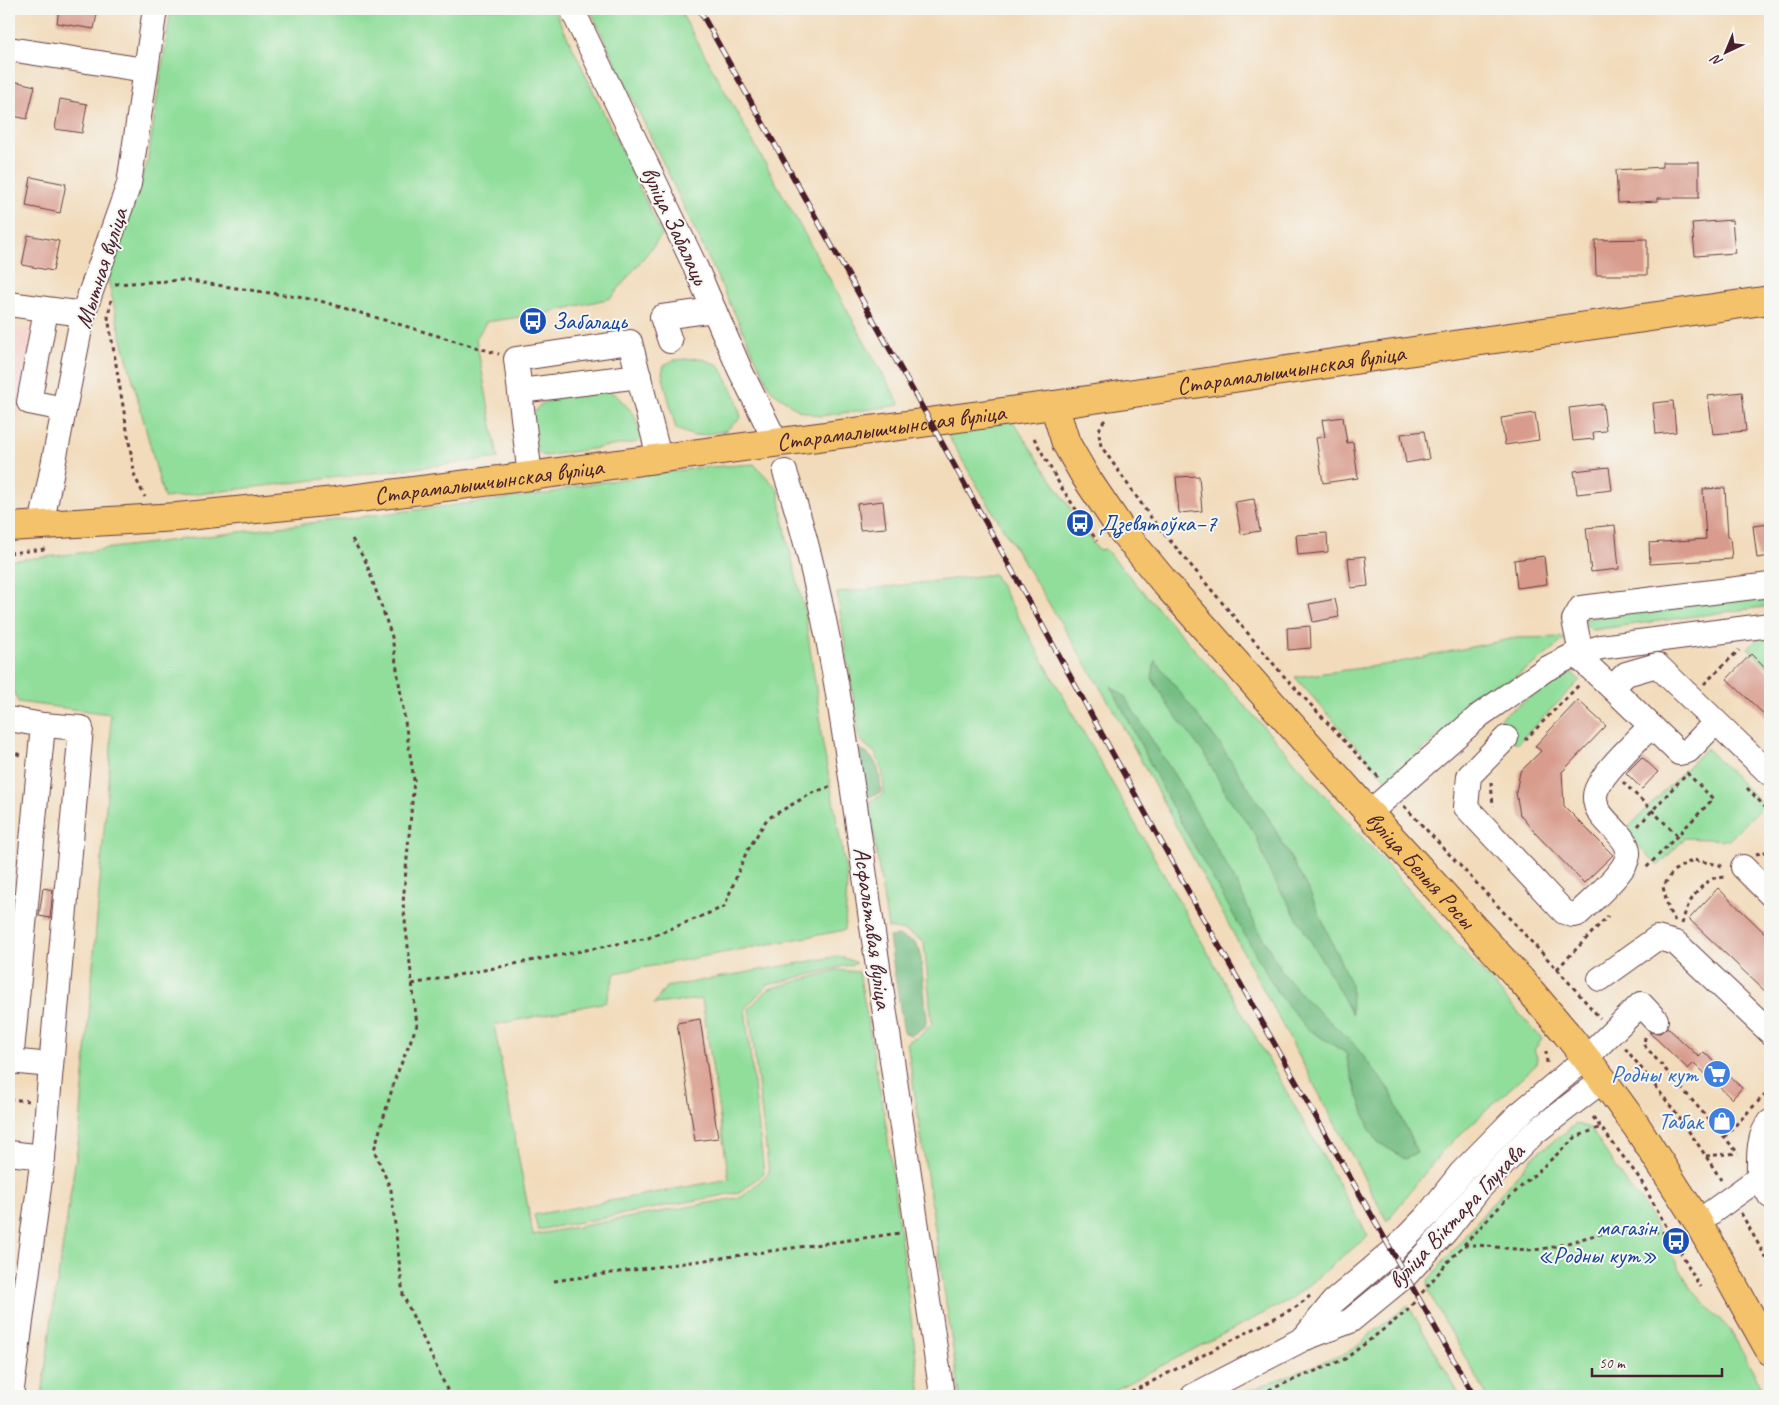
<svg xmlns="http://www.w3.org/2000/svg" width="1779" height="1405" font-family="Caveat,sans-serif">
  <style>
    .built { fill: #f7d0cb }
    .green { fill: #91de9b; stroke: #6e7e63 }
    .forest { fill: #74bd83; stroke: #5f6e57 }
    .building { fill: #d89b8c }
    .lines { fill: none; stroke-linecap: round; stroke-linejoin: round }
    .minor-casing { stroke: #633b41; stroke-width: 26 }
    .major-casing { stroke: #633b41; stroke-width: 30 }
    .path { stroke: #633b41; stroke-width: 3; stroke-dasharray: 4 4; stroke-linecap: butt }
    .minor { stroke: #fff; stroke-width: 24 }
    .major { stroke: #f3c26a; stroke-width: 28 }
    .rail-casing { stroke: #4a1f2b; stroke-width: 5.5 }
    .rail { stroke: #f6f6f2; stroke-width: 4; stroke-dasharray: 11; stroke-linecap: butt }
    .labels { text-anchor: middle; stroke-width: 4; stroke-linejoin: round; paint-order: stroke }
    .street-label { font-size: 24px; fill: #4a1f2b; stroke: #f6f6f2 }
    .transit-label { font-size: 24px; fill: #164399; stroke: #f6f6f2; text-anchor: start }
    .shop-label { font-size: 24px; fill: #366cbe; stroke: #f6f6f2; text-anchor: end }
  </style>
  <rect width="100%" height="100%" fill="#f6f6f2"/>
  <filter id="ink" filterUnits="userSpaceOnUse"><feTurbulence type="fractalNoise" baseFrequency=".02" numOctaves="2"/><feDisplacementMap in="SourceGraphic" scale="10" xChannelSelector="R" yChannelSelector="G"/><feConvolveMatrix kernelMatrix="1 2 1 2 8 2 1 2 1" color-interpolation-filters="sRGB"/></filter>
  <filter id="wash" filterUnits="userSpaceOnUse"><feTurbulence type="fractalNoise" baseFrequency=".0096" numOctaves="4" result="noise"/><feDisplacementMap in="SourceGraphic" scale="20" xChannelSelector="R" yChannelSelector="G"/><feGaussianBlur stdDeviation="1.12" result="paint"/><feColorMatrix in="noise" values="0 0 0 0 0 0 0 0 0 0 0 0 0 0 0 0 0 1.4 0 .05"/><feComposite in="paint" operator="in"/></filter>
  <g filter="url(#wash)">
    <rect width="100%" height="100%" fill="#f2dbbb"/>
    <path class="built" d="M9,326L31,330L12,466H9Z"/>
    <g class="green">
      <path d="M171,9H554L662,235L611,298L546,313L486,322L476,339L498,458L164,498L117,320L107,274L147,164Z"/>
      <path d="M590,9H679L900,405L820,416L798,410L771,390Z"/>
      <path d="M699,358L719,365L736,397L741,418L725,431L694,436L676,429L662,373L664,365L674,360Z"/>
      <path d="M605,388L617,396L634,414L642,438L638,442L545,456L537,452L530,418L540,405L562,393Z"/>
      <path d="M1012,420L1098,550L1105,549L1542,1039L1534,1050L1537,1057L1536,1065L1443,1150L1387,1221L1121,723C1064,625 1001,529 945,430Z"/>
      <path d="M754,464L778,489L787,539L804,609L820,716L821,734L847,877L845,930L615,973L606,1002L494,1025L533,1235L742,1197L769,1173L749,1008L769,989L837,970L859,972L886,1125L921,1396H42L52,1317L79,1137L111,746L110,714L18,702L9,681V561L80,553L104,549L551,493L576,486L695,468Z"/>
      <path d="M994,574L1368,1236L1291,1299L1103,1396H960L907,1042L920,1036L932,1023L924,942L906,931L888,928L869,803L884,793L883,774L876,754L860,740L837,593Z"/>
      <path d="M1770,589V606L1592,630L1585,624V619Z"/>
      <path d="M1567,637L1540,660L1481,699L1387,781L1295,677L1390,664L1515,638Z"/>
      <path d="M1770,637V669L1748,648L1758,638Z"/>
      <path d="M1571,672L1580,680L1517,744L1496,721L1544,687Z"/>
      <path d="M1706,748L1764,805L1729,840L1685,838L1658,866L1624,832Z"/>
      <path d="M839,956L857,963L767,985L745,1008L764,1173L740,1192L538,1230L534,1215L729,1179L702,999L654,1004L666,987Z"/>
      <path d="M1576,1124L1590,1128L1630,1189L1640,1199L1692,1290L1730,1330L1767,1396H1487L1429,1293L1428,1280L1500,1194L1535,1155Z"/>
      <path d="M1408,1305L1460,1396H1235L1347,1353Z"/>
    </g>
    <g class="forest">
      <path d="M1155,660L1219,743L1269,819L1310,893L1351,985L1352,1014L1328,970L1270,873L1255,833L1228,797L1205,755L1169,707L1152,678Z"/>
      <path d="M1111,686L1124,696L1180,784L1237,884L1257,928L1283,973L1303,997L1353,1043L1391,1092L1402,1120L1417,1152L1405,1159L1378,1142L1369,1128L1349,1068L1346,1053L1306,1028L1277,992L1170,803Z"/>
      <path d="M860,749C880,761 879,770 881,792L867,798L862,780Z"/>
      <path d="M898,936L914,942L920,951L927,1019L925,1026L911,1036L904,1033L889,937Z"/>
    </g>
    <g id="blocks">
      <g class="building">
        <path d="M59,9H98L94,29L57,23Z"/>
        <path d="M9,80L35,86L27,119L9,115Z"/>
        <path d="M60,99L87,104L82,133L55,129Z"/>
        <path d="M1662,162H1699V198H1658V201L1618,203L1616,170L1662,167Z"/>
        <path d="M31,177L66,184L60,213L26,206Z"/>
        <path d="M1732,220L1735,253L1695,256L1692,223Z"/>
        <path d="M28,235L59,241L53,271L22,265Z"/>
        <path d="M1647,239V275H1596L1595,240Z"/>
        <path d="M1742,392L1746,431L1713,434L1708,396Z"/>
        <path d="M1673,401L1676,432L1656,434L1653,403Z"/>
        <path d="M1603,404L1606,431L1593,432L1594,439L1573,441L1569,408Z"/>
        <path d="M1535,413L1539,440L1505,445L1501,418Z"/>
        <path d="M1343,417L1347,443L1353,442L1358,478L1323,483L1316,438L1325,437L1322,420Z"/>
        <path d="M1424,431L1429,459L1406,463L1401,434Z"/>
        <path d="M1609,467L1612,490L1577,494L1574,471Z"/>
        <path d="M1199,476L1202,511L1179,513L1176,477Z"/>
        <path d="M1725,488L1728,537H1730L1732,559L1650,564L1649,543L1706,539L1703,489Z"/>
        <path d="M1254,499L1260,531L1241,534L1235,502Z"/>
        <path d="M883,501L886,528L860,530L857,504Z"/>
        <path d="M1770,524V556L1757,558L1753,526Z"/>
        <path d="M1615,525L1619,569L1591,572L1586,528Z"/>
        <path d="M1327,533L1328,552L1298,555L1296,535Z"/>
        <path d="M1365,556L1368,586L1351,588L1348,558Z"/>
        <path d="M1544,556L1547,584L1517,588L1514,560Z"/>
        <path d="M1335,599L1339,617L1313,622L1309,604Z"/>
        <path d="M1310,626L1311,648L1288,650L1287,628Z"/>
        <path d="M1751,654L1770,673V720L1727,679Z"/>
        <path d="M1578,700L1606,726L1562,772L1564,806L1613,855L1584,883L1536,834L1520,815L1516,792L1520,772L1541,751L1535,746Z"/>
        <path d="M1642,757L1658,772L1642,789L1626,773Z"/>
        <path d="M43,888L53,890L50,918L39,916Z"/>
        <path d="M1718,888L1770,938V996L1689,919Z"/>
        <path d="M700,1019L718,1138L695,1141L677,1023Z"/>
        <path d="M1667,1027L1699,1057L1704,1052L1742,1088L1732,1099L1694,1063L1688,1069L1649,1032L1660,1033Z"/>
      </g>
    </g>
  </g>
  <g filter="url(#ink)">
    <use href="#blocks" fill-opacity="0" stroke="#633b41" stroke-width="1"/>
    <g class="lines">
      <g class="minor-casing">
        <g id="minor">
          <path d="M572,9L695,266L740,370L776,442"/>
          <path d="M9,49L145,70"/>
          <path d="M9,304L83,314"/>
          <path d="M46,310L29,402L64,409"/>
          <path d="M670,341L662,317L714,310"/>
          <path d="M520,391L639,376"/>
          <path d="M785,472C835,623 851,783 874,940C895,1089 920,1239 941,1388L940,1396"/>
          <path d="M530,476L516,359L630,342L659,457"/>
          <path d="M41,526L83,314L129,184L155,9"/>
          <path d="M1581,653L1574,620L1581,608L1770,585"/>
          <path d="M1574,655L1584,662L1612,688L1679,753L1688,751L1715,723"/>
          <path d="M1612,688L1626,674L1657,665L1769,773L1770,771"/>
          <path d="M9,719L43,725L81,728L43,1157L11,1396"/>
          <path d="M1506,738L1469,776L1466,807L1564,912L1573,915L1578,914C1593,899 1611,885 1623,867C1644,837 1593,825 1595,796C1596,777 1637,741 1651,726"/>
          <path d="M1369,813L1480,715L1546,669L1574,655L1601,647L1770,625"/>
          <path d="M1743,867L1770,894"/>
          <path d="M1600,979L1657,938L1676,943L1770,1032"/>
          <path d="M9,1061L51,1065"/>
          <path d="M11,1062L43,725"/>
          <path d="M9,1153L43,1157"/>
          <path d="M1759,1178L1770,1196"/>
          <path d="M1698,1222L1759,1178C1759,1160 1757,1136 1770,1122"/>
          <path d="M1304,1338L1333,1302L1392,1252L1428,1215L1461,1173L1517,1116L1586,1058L1641,1004L1656,1020"/>
          <path d="M1193,1396L1303,1339L1350,1321L1406,1275L1446,1231L1479,1189L1534,1133L1603,1080"/>
        </g>
      </g>
      <g class="major-casing">
        <g id="major">
          <path id="s1" d="M1054,405L1066,443L1085,476L1120,528L1166,584L1369,813L1521,980L1566,1033L1603,1080L1637,1127L1698,1222L1770,1351"/>
          <path id="s2" d="M9,527L177,517L335,501L530,476L1054,405L1467,343L1770,300"/>
        </g>
      </g>
      <g class="path">
        <path d="M115,284L183,280L317,300L499,354"/>
        <path d="M111,300L108,317L135,477L145,497"/>
        <path d="M1105,420C1097,428 1099,435 1101,446L1152,519L1282,674L1380,779"/>
        <path d="M1034,438L1061,487L1097,541"/>
        <path d="M352,539L366,562L392,637L414,780L403,903L417,1025L395,1079L374,1150L391,1190L403,1295L450,1396"/>
        <path d="M9,553L45,549"/>
        <path d="M1704,684L1739,650"/>
        <path d="M1525,740L1580,684"/>
        <path d="M9,750L22,756"/>
        <path d="M1491,782L1493,806"/>
        <path d="M1623,782L1678,836"/>
        <path d="M1747,788L1770,812"/>
        <path d="M1404,806L1557,969L1600,1018"/>
        <path d="M1638,826L1687,773L1713,799L1645,869"/>
        <path d="M1756,854L1770,851"/>
        <path d="M1675,921L1669,911L1663,887L1673,871L1693,860L1720,865L1724,868"/>
        <path d="M1682,924C1686,906 1695,889 1712,879C1716,877 1722,878 1727,877"/>
        <path d="M1557,969L1608,916"/>
        <path d="M412,984L648,938L724,907L746,853L767,819L812,793L832,786"/>
        <path d="M1645,1037L1644,1045L1738,1153"/>
        <path d="M1625,1048C1659,1090 1693,1134 1721,1180"/>
        <path d="M1546,1051L1547,1064"/>
        <path d="M9,1099L29,1101"/>
        <path d="M1593,1117L1640,1179L1700,1287"/>
        <path d="M1724,1137L1770,1089"/>
        <path d="M1706,1156L1738,1153"/>
        <path d="M1741,1213L1770,1265"/>
        <path d="M1464,1245C1491,1244 1515,1252 1541,1249C1563,1246 1583,1237 1605,1233C1625,1228 1649,1232 1670,1233"/>
        <path d="M554,1281L900,1233"/>
        <path d="M1124,1396L1296,1307L1310,1296"/>
        <path d="M1254,1396L1345,1359L1406,1312L1446,1264L1503,1203L1576,1137L1601,1127"/>
      </g>
      <use href="#minor" class="minor"/>
      <use href="#major" class="major"/>
      <g class="rail-casing">
        <path id="rail" d="M699,9L930,421L1197,907L1474,1396"/>
      </g>
      <use href="#rail" class="rail"/>
    </g>
  </g>
  <defs>
    <g id="bus-disc" transform="scale(1.4375)"><circle r="9.5" fill="#1a4fb4" stroke="#f6f6f2"/><path d="M-5-6H5V4H4V6H2V4H-2V6H-4V4H-5ZM-3.5-4V0h7V-4ZM-3.5 1.2v1.5H-2V1.2ZM2 1.2v1.5H3.5V1.2Z" fill="#fff"/></g>
    <g id="supermarket-disc" transform="scale(1.4375)"><circle r="9.5" fill="#3f7fe0" stroke="#f6f6f2"/><path d="M-6-5.5h2.5l.6 2H6L4.5 2H-2.5L-4.4-4H-6ZM-1.5 3.2a1.3 1.3 0 1 0 .1 0ZM3 3.2a1.3 1.3 0 1 0 .1 0Z" fill="#fff"/></g>
    <g id="shop-disc" transform="scale(1.4375)"><circle r="9.5" fill="#3f7fe0" stroke="#f6f6f2"/><path d="M-5-2.5h2.3a2.7 3.5 0 0 1 5.4 0H5L5.5 6h-11ZM-1.5-2.5h3a1.5 2.3 0 0 0-3 0Z" fill="#fff"/></g>
  </defs>
  <g fill-rule="evenodd">
    <use href="#bus-disc" x="533" y="321"/>
    <use href="#bus-disc" x="1080" y="523"/>
    <use href="#supermarket-disc" x="1717" y="1074"/>
    <use href="#shop-disc" x="1722" y="1121"/>
    <use href="#bus-disc" x="1676" y="1241"/>
  </g>
  <g class="labels">
    <g class="street-label">
      <text transform="translate(675 225) rotate(65)" y="8">вуліца Забалаць</text>
      <text transform="translate(101 268) rotate(-72)" y="8">Мытная вуліца</text>
      <text dy="8" stroke="none"><textPath href="#s2" startOffset="1292">Старамалышчынская вуліца</textPath></text>
      <text dy="8" stroke="none"><textPath href="#s2" startOffset="888">Старамалышчынская вуліца</textPath></text>
      <text dy="8" stroke="none"><textPath href="#s2" startOffset="482">Старамалышчынская вуліца</textPath></text>
      <text dy="8" stroke="none"><textPath href="#s1" startOffset="596">вуліца Белыя Росы</textPath></text>
      <text transform="translate(873 928) rotate(82)" y="8">Асфальтавая вуліца</text>
      <text transform="translate(1456 1216) rotate(-47)" y="8">вуліца Віктара Глухава</text>
    </g>
    <g class="transit-label">
      <text x="552" y="329">Забалаць</text>
      <text x="1099" y="531">Дзевятоўка–7</text>
      <text x="1657" y="1235" text-anchor="end">магазін<tspan x="1657" dy="28">«Родны кут»</tspan></text>
    </g>
    <g class="shop-label">
      <text x="1698" y="1082">Родны кут</text>
      <text x="1703" y="1129">Табак</text>
    </g>
  </g>
  <rect width="1779" height="1405" fill="none" stroke="#f6f6f2" stroke-width="30"/>
  <g transform="translate(1726 52) rotate(224)" stroke="#f6f6f2" stroke-width="4" paint-order="stroke">
  <path d="M0-4L9 19L0 12L-9 19Z" fill="#4a1f2b"/>
  <text y="-8" font-size="14" font-weight="bold" text-anchor="middle" fill="#4a1f2b">N</text>
  </g>
  <path d="M1592 1368v8h130v-8" fill="none" stroke="#4a1f2b" stroke-width="2.5"/>
  <text x="1599" y="1368" font-size="15" fill="#4a1f2b" stroke="#f6f6f2" stroke-width="4" paint-order="stroke">50 m</text>
</svg>
